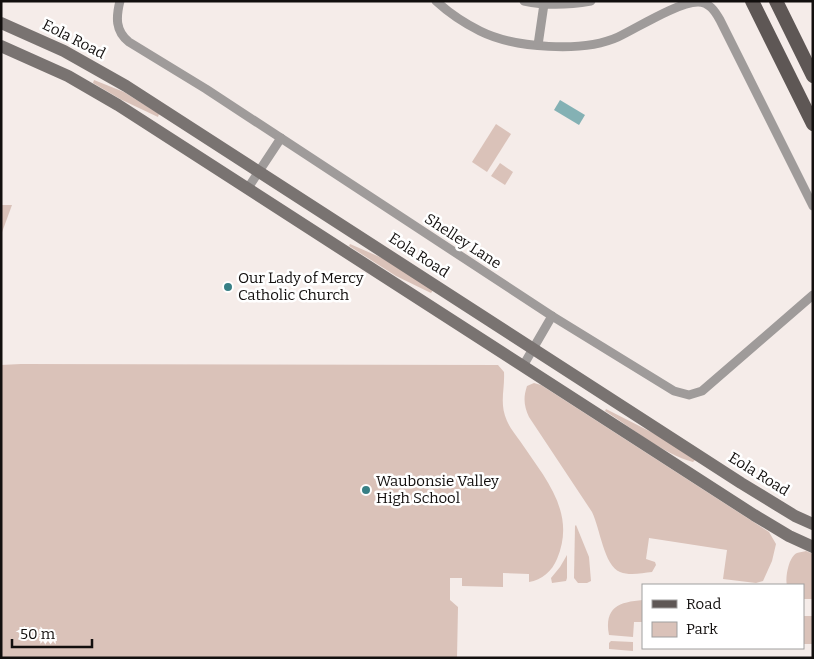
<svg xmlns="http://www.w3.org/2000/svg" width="814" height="659" font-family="Bitter,serif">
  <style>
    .green { fill: #dac2b9 }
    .water { fill: #84b1b4 }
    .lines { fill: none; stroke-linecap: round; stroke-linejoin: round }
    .minor { stroke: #9f9b9a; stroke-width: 9 }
    .secondary { stroke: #797371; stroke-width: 12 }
    .primary { stroke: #5e5755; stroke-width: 14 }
    .poi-dot { fill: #377f85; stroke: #fff; stroke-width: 2 }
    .labels { text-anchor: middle; stroke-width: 5; stroke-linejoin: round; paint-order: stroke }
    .street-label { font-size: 15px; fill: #120f0e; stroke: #fff }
    .poi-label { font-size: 15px; fill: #120f0e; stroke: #fff; text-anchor: start }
  </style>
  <rect width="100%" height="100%" fill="#f5ece9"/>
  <g class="green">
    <path d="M94,80L124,92L159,114L158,117L122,100L93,83Z"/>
    <path d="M496,124L511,134L487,172L472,162Z"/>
    <path d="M500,163L513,172L505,185L491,176Z"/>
    <path d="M1,205H12L1,235Z"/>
    <path d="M350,244L382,258L433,290L431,293L396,276L349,246Z"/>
    <path d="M21,364L498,365L504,372C505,390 499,403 507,421C510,428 516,435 520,441C544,477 577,512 557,559C552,571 542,580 529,582V574L503,573V587L462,586V578H450V600L458,607L457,658H1V365Z"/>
    <path d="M534,383L541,385L769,532L776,544L772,561L763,581L756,583L723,579L727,550L649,538L646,559L655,562L656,565L652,572C642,573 630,576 620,572C604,566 600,528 592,512L529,417C524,406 523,398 527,386Z"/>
    <path d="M606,409L657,435L695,460L693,462C663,454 632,428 605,411Z"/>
    <path d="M576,525L589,557L591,581L587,583H578L574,578L575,526Z"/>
    <path d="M806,551L813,554V599H803V585H787C785,577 789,556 797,553C799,552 804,552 806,551Z"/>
    <path d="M567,555V578L566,581L552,583L551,578L560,567Z"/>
    <path d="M643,600L642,622H634L633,637L609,635C604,607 619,602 643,600Z"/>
    <rect x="803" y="616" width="10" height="28"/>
    <path d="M611,641L633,642V651L609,649V643Z"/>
  </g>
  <path class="water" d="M560,100L585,115L579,125L554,110Z"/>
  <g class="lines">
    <g class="minor">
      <path d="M120,1C116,17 115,31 129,42L206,89L552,316L674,391L689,395L702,391L813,295"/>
      <path d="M436,1C449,13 464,23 480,31C514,48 583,53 618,37C637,28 678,2 698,2C709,2 715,11 720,20L813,206"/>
      <path d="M524,1C547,6 568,5 591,1"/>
      <path d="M538,45L544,4"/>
      <path d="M248,188L281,138"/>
      <path d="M523,366L552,316"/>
    </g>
    <g class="secondary">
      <path d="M1,23L64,51L126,86L741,483L795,516L813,524"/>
      <path d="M1,46L68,76L118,105L754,515L789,536L813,547"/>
    </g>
    <g class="primary">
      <path d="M752,1L813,124"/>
      <path d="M776,1L813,76"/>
    </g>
  </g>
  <g class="poi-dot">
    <circle cx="228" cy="287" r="5"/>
    <circle cx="366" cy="490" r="5"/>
  </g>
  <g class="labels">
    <g class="street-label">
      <text transform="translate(74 39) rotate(27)" y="5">Eola Road</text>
      <text transform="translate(463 241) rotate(33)" y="5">Shelley Lane</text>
      <text transform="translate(419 255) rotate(33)" y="5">Eola Road</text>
      <text transform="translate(759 474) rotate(32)" y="5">Eola Road</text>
    </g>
    <g class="poi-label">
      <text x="238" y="283">Our Lady of Mercy<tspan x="238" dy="17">Catholic Church</tspan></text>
      <text x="376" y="486">Waubonsie Valley<tspan x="376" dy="17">High School</tspan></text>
    </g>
  </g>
  <rect width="814" height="659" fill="none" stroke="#120f0e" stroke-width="5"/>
  <rect x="642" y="584" width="162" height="65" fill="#ffffff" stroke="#a09f9f"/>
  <rect x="652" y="600" width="25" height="8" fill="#5e5755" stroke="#a09f9f"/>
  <text x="686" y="609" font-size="15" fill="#120f0e">Road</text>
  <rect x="652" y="622" width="25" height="15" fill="#dac2b9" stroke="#a09f9f"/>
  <text x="686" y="634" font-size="15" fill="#120f0e">Park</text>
  <path d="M12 639v8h80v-8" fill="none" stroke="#120f0e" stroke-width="2.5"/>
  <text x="20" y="639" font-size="15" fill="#120f0e" stroke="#ffffff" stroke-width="4" paint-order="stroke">50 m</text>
</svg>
